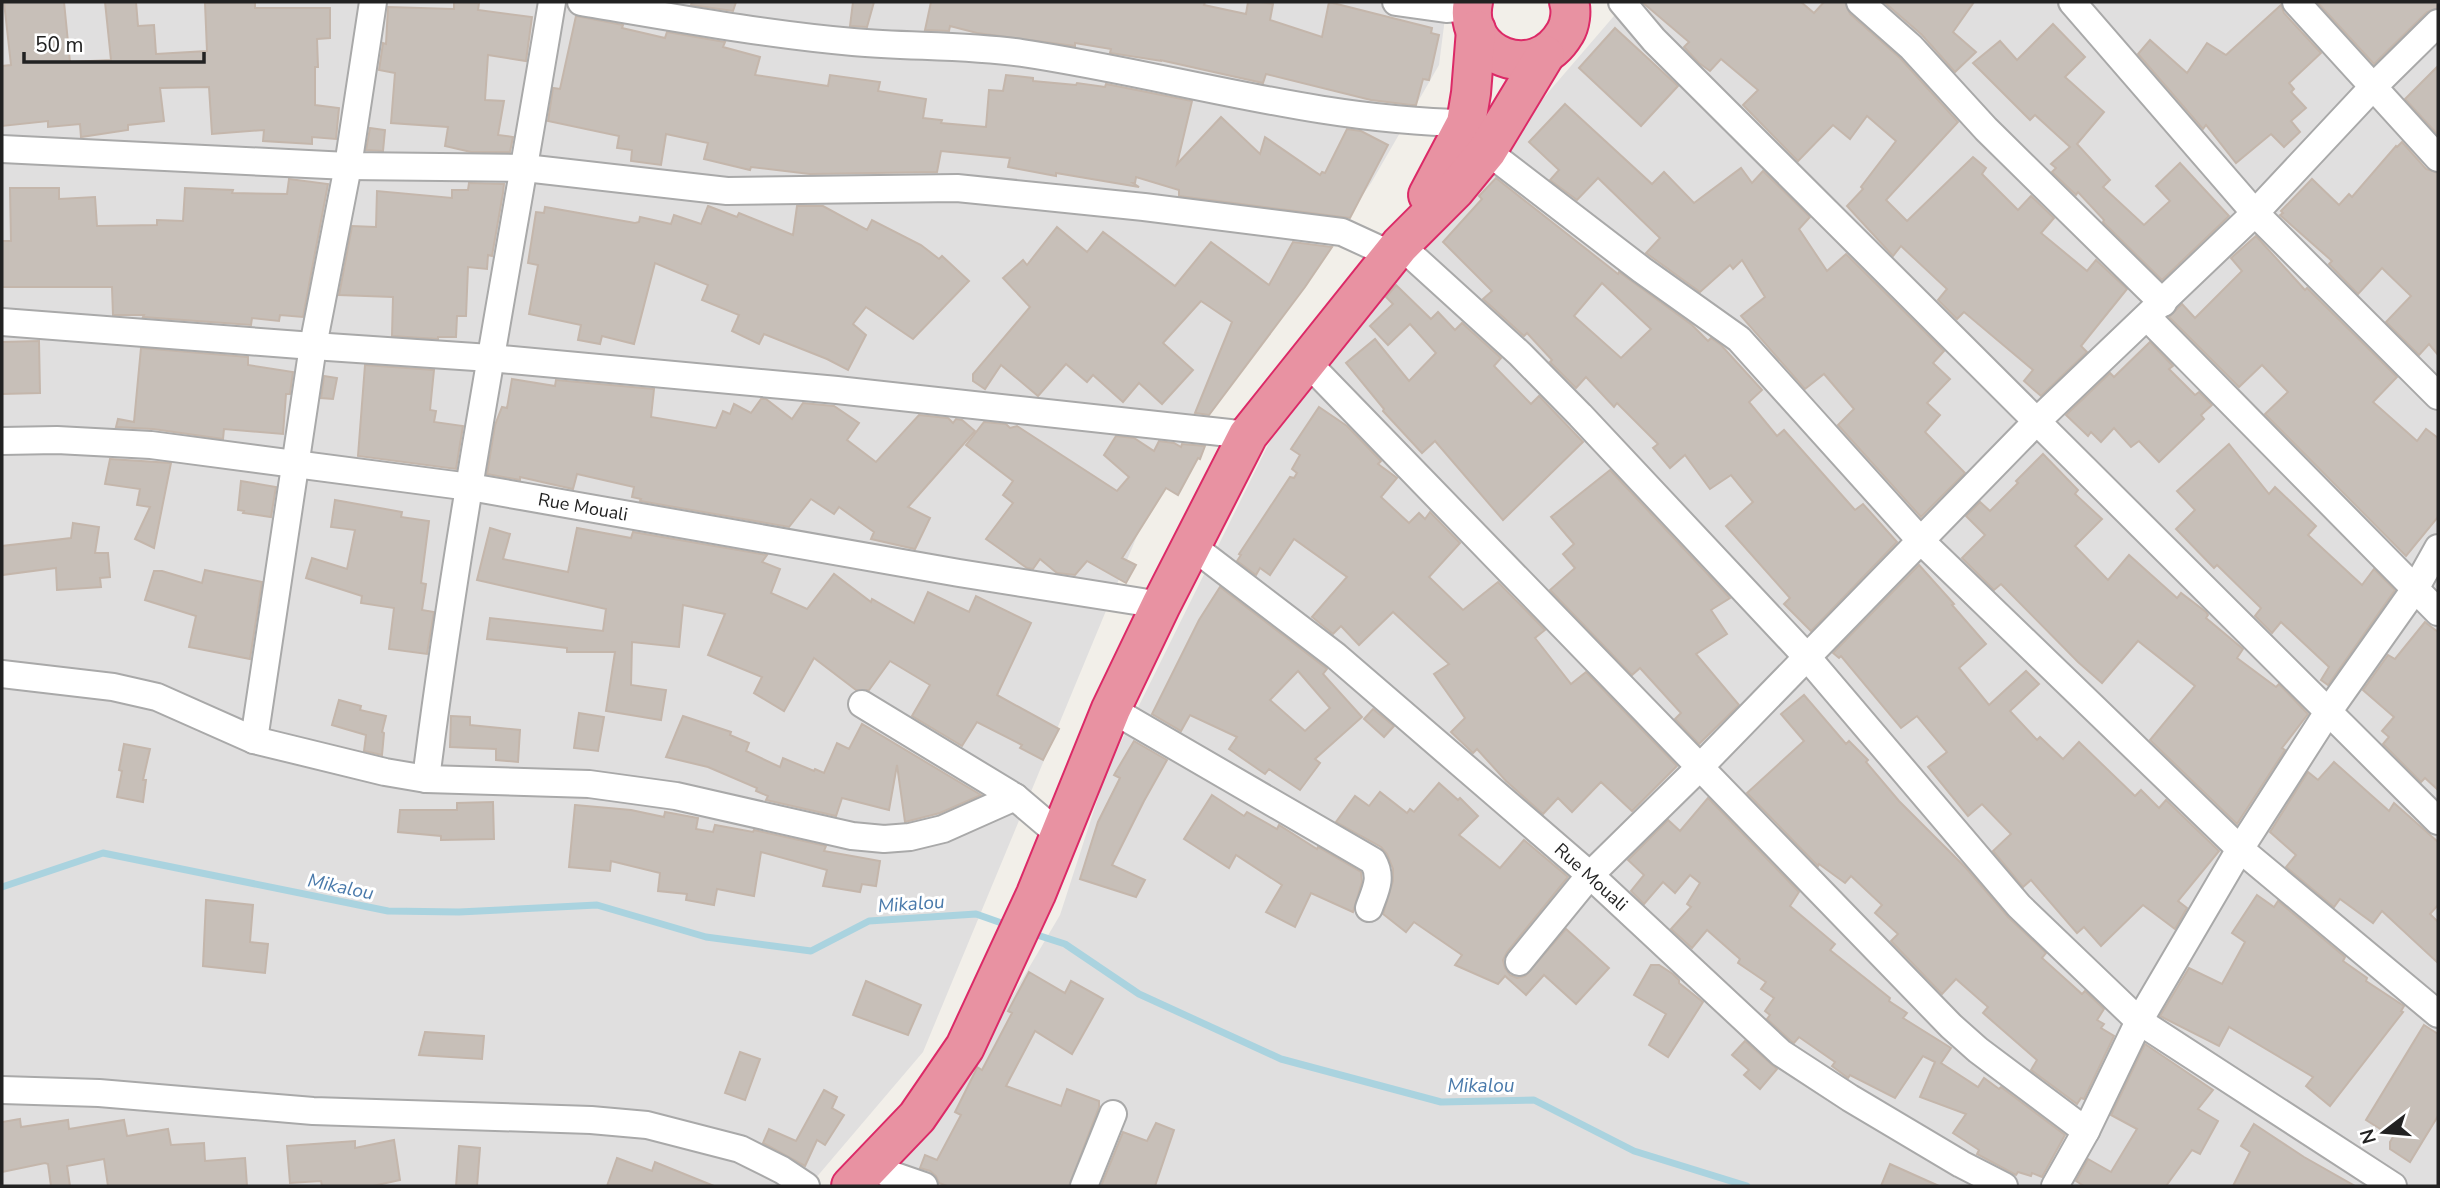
<svg xmlns="http://www.w3.org/2000/svg" width="2440" height="1188" font-family="'Nunito Sans',sans-serif">
  <style>
    .residential { fill: #e0dfdf }
    .lines { fill: none; stroke-linecap: round; stroke-linejoin: round }
    .stream { stroke: #aad3df; stroke-width: 7 }
    .building { fill: #c7bfb8; stroke: #c4b6ab; stroke-width: 2; fill-rule: evenodd }
    .minor-casing { stroke: #a9a9a9; stroke-width: 30 }
    .highway-casing { stroke: #dc2a67; stroke-width: 42 }
    .minor { stroke: #fff; stroke-width: 26 }
    .highway { stroke: #e892a2; stroke-width: 38 }
    .labels { text-anchor: middle; stroke-width: 6; stroke-linejoin: round; paint-order: stroke }
    .street-label { font-size: 18px; fill: #222; stroke: #fff }
    .water-label { font-size: 19px; font-style: italic; fill: #4a7aab; stroke: #fff }
  </style>
  <rect width="100%" height="100%" fill="#f2efe9"/>
  <g class="residential">
    <path d="M2,2H1447L1439,65L1371,183L1154,495L923,1052L809,1186H2Z"/>
    <path d="M1626,2H2438V1186H878L940,1119L1060,915L1107,770L1279,423L1552,88Z"/>
  </g>
  <g class="lines">
    <g class="stream">
      <path d="M2,887L103,853L388,911L459,912L597,905L706,937L811,951L869,921L976,914L1010,926"/>
      <path d="M1031,933L1065,944L1139,994L1281,1059L1441,1102L1534,1100L1634,1151L1747,1186"/>
    </g>
  </g>
  <g class="building">
    <path d="M4,2H64L70,62L111,60L105,2H136L138,26L154,25L156,54L207,51L205,3L255,2V8H330V38L317,39L318,67H315V105L339,108L336,139L312,137V144L263,141L264,130L212,134L209,87L160,88L164,121L128,125V130L81,137L80,124L48,127V121L2,126V66L11,65Z"/>
    <path d="M454,2L479,3L478,10L532,17L526,61L488,55L485,100L504,101L498,135L513,137L510,152H471L445,146L448,127L391,123L395,73L379,70L383,43L386,44L388,7L454,9Z"/>
    <path d="M692,2H736L733,11L691,5Z"/>
    <path d="M853,2H874L867,27L850,26Z"/>
    <path d="M931,2H1205L1204,5L1246,14L1248,2H1260L1273,4L1270,20L1322,37L1329,2L1432,28L1431,33L1439,35L1429,80L1423,79L1416,105H1411L1371,100L1266,74L1263,83L1160,60L1162,61L1110,53L1111,49L1075,43V46L977,33L950,26L949,31L925,30Z"/>
    <path d="M1642,2H1801L1814,13L1824,2H1845L1850,14L1900,58L1958,122L1886,200L1907,221L1973,157L1986,168L1982,174L2018,210L2031,196L2054,218L2041,233L2087,271L2096,260L2127,289L2081,346L2087,352L2041,396L2024,381L2033,370L1964,312L1957,319L1938,300L1947,289L1901,246L1893,256L1847,206L1863,189L1861,187L1896,141L1867,116L1850,139L1833,125L1798,161L1743,105L1758,90L1721,59L1710,71L1699,63L1684,47L1689,42Z"/>
    <path d="M1884,2H1974L1953,32L1976,52L1955,72L1922,35Z"/>
    <path d="M2317,2H2438V8L2427,12L2374,64Z"/>
    <path d="M2281,5L2284,13L2321,53L2289,83L2294,89L2291,92L2306,108L2291,121L2300,132L2284,147L2271,134L2236,163L2206,125L2203,129L2138,54L2150,40L2187,73L2207,43L2226,55Z"/>
    <path d="M576,16L623,25L622,28L665,38L667,32L725,42L723,47L760,57L755,75L828,86L830,75L880,82L878,91L926,99L923,118L942,120L941,123L986,127L989,90L1003,91L1006,75L1033,78V81L1076,85L1077,83L1105,87L1106,84L1192,101L1177,164L1221,117L1260,154L1265,137L1320,175L1322,172L1325,173L1347,129L1361,131L1388,145L1350,218L1179,196V190L1136,177L1135,183H1133L1139,187L1056,173V176L1008,167L1010,158L941,151L937,172L810,174L751,167L750,170L704,159L708,143L666,134L661,165L631,161L632,150L617,148L619,136L548,121L553,88L560,89Z"/>
    <path d="M2053,24L2085,57L2065,77L2104,112L2077,144L2110,180L2103,187L2144,225L2170,201L2156,186L2180,163L2229,216L2162,280L2103,222L2104,220L2078,192L2076,195L2052,172L2056,168L2051,164L2070,147L2035,115L2030,120L1973,63L2000,41L2017,60Z"/>
    <path d="M1615,28L1678,86L1641,126L1579,68Z"/>
    <path d="M2438,66V135L2405,99Z"/>
    <path d="M1565,104L1652,184L1664,172L1694,203L1741,168L1752,183L1763,171L1810,217L1799,229L1827,271L1846,254L1944,351L1933,363L1950,379L1927,403L1940,415L1925,432L1965,473L1921,517L1838,425L1854,409L1824,374L1805,389L1741,316L1765,297L1742,260L1733,269L1730,265L1700,292L1646,253L1660,238L1598,178L1577,200L1550,180L1559,170L1529,142Z"/>
    <path d="M370,128L385,130L383,151L366,150Z"/>
    <path d="M2402,142L2426,169L2438,173V355L2429,344L2419,355L2386,322L2411,296L2382,268L2358,294L2329,264L2332,261L2280,215L2283,213L2281,211L2312,179L2339,205L2349,194L2352,197L2396,146L2397,147Z"/>
    <path d="M1496,178L1618,274L1619,272L1692,325L1708,341L1711,338L1721,345L1762,390L1749,402L1777,436L1784,430L1855,510L1863,504L1897,542L1811,631L1784,604L1790,598L1726,526L1753,502L1731,475L1710,489L1685,455L1670,468L1653,448L1658,444L1617,403L1614,407L1586,377L1576,388L1550,362L1552,360L1527,333L1524,336L1483,299L1492,291L1443,242L1482,199L1479,196ZM1602,283L1651,329L1621,358L1574,316Z"/>
    <path d="M289,179L328,184L303,317L280,315L279,321L252,318L251,325L143,317L144,315H113L112,287H2V241H11L10,188H59V199L95,197L97,226L157,225V220L183,221L185,188L233,190L232,193L287,194Z"/>
    <path d="M469,183L504,184L503,193L492,256L488,255L487,269L468,267L466,316H457L456,337H438V339L392,336L393,297L339,295L352,226L376,227L377,191L452,198V190H468Z"/>
    <path d="M708,206L737,217L739,213L793,235L797,206H823L867,230L872,220L921,245L939,259L942,256L969,281L913,339L866,307L853,324L866,335L848,370L827,359L764,334L759,344L732,331L739,315L702,300L708,285L655,263L634,344L602,336L600,344L578,340L581,325L529,314L538,265L528,263L536,212L544,213L545,207L635,223L639,222L640,217L671,224L674,215L701,224Z"/>
    <path d="M1057,227L1087,252L1103,232L1175,286L1211,242L1269,285L1293,242L1332,247L1305,287L1209,415L1195,413L1232,322L1201,301L1163,343L1193,370L1162,404L1139,383L1123,402L1093,375L1087,382L1066,364L1038,396L1001,365L985,389L973,381V374L1030,307L1003,278L1023,260L1027,265Z"/>
    <path d="M2256,236L2305,290L2307,288L2397,377L2373,402L2417,441L2426,429L2438,438V517L2406,556L2265,414L2288,392L2262,365L2239,387L2169,317L2182,304L2195,318L2242,271L2231,258Z"/>
    <path d="M1396,285L1431,319L1438,312L1455,330L1462,323L1501,358L1494,366L1531,404L1539,396L1583,442L1503,520L1435,441L1422,453L1383,411L1384,409L1346,363L1375,339L1409,381L1436,353L1410,324L1388,345L1370,326L1393,304L1386,297Z"/>
    <path d="M39,341L40,393L2,394V342Z"/>
    <path d="M2150,342L2173,366L2169,369L2195,395L2199,392L2212,405L2201,415L2204,419L2159,462L2139,441L2131,447L2114,428L2101,442L2091,432L2088,436L2066,415L2110,373L2114,377Z"/>
    <path d="M141,348L248,357V365L293,372L290,394H286L283,434L224,429L223,439L153,429L116,427L118,419L134,422Z"/>
    <path d="M365,365L434,370L430,410L436,411L434,422L463,426L456,469L358,456Z"/>
    <path d="M324,376L337,378L333,399L321,398Z"/>
    <path d="M512,379L555,386L556,380L654,389L651,417L716,428L723,411L730,414L734,404L751,413L761,399H766L792,419L803,403L834,406L859,423L847,440L876,462L919,415L948,418L953,423L956,419L962,420L975,431L908,507L930,518L915,549L871,539L874,532L839,507L834,514L811,499L789,527L640,501L641,499L632,497L634,487L577,474L573,489L520,477V480L487,474L495,425L502,407L507,408Z"/>
    <path d="M1319,407L1347,426L1381,461L1378,464L1397,478L1381,497L1409,523L1419,513L1425,519L1430,512L1460,543L1429,577L1463,610L1498,582L1545,630L1535,638L1571,684L1586,672L1677,766L1632,811L1601,782L1572,812L1558,798L1543,814L1506,781L1477,749L1473,753L1451,732L1465,718L1434,674L1449,664L1393,612L1359,645L1341,626L1333,634L1312,617L1347,577L1294,539L1270,575L1260,568L1256,575L1237,561L1241,555L1239,554L1290,477L1294,478L1297,473L1292,469L1300,455L1291,449Z"/>
    <path d="M984,422L1006,424L1010,428L1017,426L1117,491L1129,477L1104,455L1116,436L1134,438L1154,451L1159,441L1174,443L1181,447L1182,444L1205,446L1200,459L1198,458L1178,495L1166,488L1122,558L1136,565L1126,583L1087,561L1075,575L1057,573L1040,559L1033,569L1027,568L986,539L1013,503L1003,495L1013,481L966,445Z"/>
    <path d="M2229,444L2269,494L2275,487L2316,526L2308,535L2362,585L2374,569L2395,590L2328,685L2321,680L2329,667L2281,622L2272,633L2255,616L2261,608L2217,565L2214,568L2176,529L2195,510L2177,491Z"/>
    <path d="M2043,454L2078,490L2075,494L2102,519L2075,546L2108,580L2129,555L2177,598L2181,593L2206,612L2208,615L2206,618L2243,649L2237,658L2276,687L2279,684L2308,714L2282,748L2285,750L2237,824L2150,740L2195,686L2138,641L2102,683L2078,662L2001,584L1994,590L1962,558L1985,535L1966,516L1980,502L1990,511L2018,483L2016,481Z"/>
    <path d="M110,459L171,463L154,548L135,539L150,507L137,505L140,489L105,484Z"/>
    <path d="M1610,470L1730,598L1711,610L1727,634L1696,654L1739,705L1699,744L1675,719L1681,713L1640,668L1632,675L1550,590L1575,568L1563,554L1574,544L1551,517Z"/>
    <path d="M241,481L276,487L271,517L243,513L244,511L238,510Z"/>
    <path d="M335,500L402,512L401,517L429,521L421,583L426,584L422,610L434,612L427,654L389,649L394,608L361,603L362,596L306,578L312,558L347,569L355,530L331,527Z"/>
    <path d="M73,523L99,527L95,553H108L110,577L100,578L101,587L57,590L56,568L2,575V546L71,538Z"/>
    <path d="M490,528L510,534L503,559L568,572L577,528L631,538L633,532L767,555L762,562L780,569L771,593L807,609L834,574L871,602L872,599L914,623L928,592L969,612L976,596L1031,623L997,695L1059,729L1043,760L1020,748L1022,745L977,722L962,746L912,716L930,685L890,661L869,690H856L814,658L784,711L754,693L762,677L708,655L725,614L683,605L679,647L632,642L631,685L666,690L661,720L606,711L615,652H567V648L487,639L490,618L603,631L606,609L477,580Z"/>
    <path d="M1919,565L1954,604L1952,605L1986,644L1959,668L1989,705L2026,671L2039,684L2010,711L2037,740L2040,737L2063,759L2079,742L2135,796L2141,790L2159,808L2166,800L2219,851L2178,901L2187,908L2175,929L2143,905L2101,946L2084,927L2077,933L2031,880L2023,887L1993,851L2011,834L1982,804L1968,816L1928,767L1947,752L1917,716L1901,728L1841,656L1839,658L1833,653Z"/>
    <path d="M205,570L262,582L250,659L189,647L196,616L145,600L154,571H162L202,583Z"/>
    <path d="M1220,587L1327,669L1323,674L1362,717L1315,759L1320,763L1300,790L1269,769L1265,774L1229,749L1237,737L1190,715L1181,731L1152,714L1199,620ZM1298,671L1330,708L1305,731L1270,700Z"/>
    <path d="M2425,622L2438,632V790L2425,778L2421,782L2383,744L2389,737L2382,731L2394,717L2363,690L2388,655L2395,659Z"/>
    <path d="M1804,695L1846,744L1849,741L1868,760L1866,762L1899,801L1966,868L2008,917L2046,953L2042,958L2082,994L2085,991L2104,1009L2097,1020L2104,1024L2101,1028L2114,1036L2084,1099L2081,1098L2077,1104L2031,1070L2037,1060L1983,1013L1988,1007L1956,979L1942,994L1891,941L1898,934L1875,913L1882,905L1851,876L1845,883L1819,864L1818,866L1747,793L1804,741L1781,714Z"/>
    <path d="M339,700L361,706L360,710L386,716L382,732L384,733L382,755L364,751L366,735L332,725Z"/>
    <path d="M1373,709L1394,726L1384,737L1364,719Z"/>
    <path d="M579,713L604,717L598,751L574,748Z"/>
    <path d="M451,716L470,717V725L520,730L518,762L496,760V749L450,747Z"/>
    <path d="M683,716L731,732L730,735L749,743L746,751L780,767L783,758L814,771L815,769L824,773L837,743L849,749L862,724L981,795L940,813L905,822L897,765L889,810L842,798L836,816L766,800L768,796L756,791L757,788L708,767L666,757Z"/>
    <path d="M1134,741L1167,760L1144,801L1112,865L1145,880L1136,897L1080,879L1098,822L1120,778L1114,775Z"/>
    <path d="M124,744L150,749L143,780H146L143,802L117,797L122,771L119,770Z"/>
    <path d="M2334,762L2389,811L2394,803L2438,842V905L2430,914L2438,922V963L2382,911L2373,923L2340,899L2334,907L2286,867L2296,855L2270,832L2308,772L2318,780Z"/>
    <path d="M1439,783L1458,800L1460,798L1478,816L1459,835L1500,868L1524,840L1568,877L1507,952L1503,960L1505,968L1510,975L1517,978L1525,976L1566,929L1609,968L1576,1004L1544,975L1526,995L1505,976L1498,984L1455,965L1462,955L1414,922L1406,932L1383,914L1393,881V869L1387,854L1381,847L1336,822L1355,796L1369,806L1380,792L1407,813L1410,809L1414,812Z"/>
    <path d="M1212,795L1244,816L1247,812L1277,829L1279,825L1317,849L1318,847L1361,872L1362,882L1353,912L1311,893L1295,927L1266,912L1282,885L1236,855L1229,868L1184,839Z"/>
    <path d="M1708,798L1799,892L1790,906L1835,944L1830,950L1890,998L1889,1001L1907,1013L1903,1018L1951,1048L1941,1063L1978,1087L1984,1078L1999,1089L2001,1087L2065,1135L2042,1177L2032,1173L2031,1176L2018,1172L2016,1175L1977,1154L1979,1150L1953,1133L1966,1114L1920,1097L1935,1062L1923,1056L1895,1098L1850,1075L1848,1078L1832,1066L1835,1062L1799,1037L1794,1043L1791,1041L1767,1019L1770,1015L1765,1011L1774,998L1761,989L1766,982L1738,963L1740,959L1707,930L1692,948L1671,929L1691,907L1687,904L1700,883L1690,875L1675,893L1663,882L1644,904L1631,891L1644,875L1628,860L1668,820L1680,831Z"/>
    <path d="M493,802L494,839L441,840V836L398,832L400,810H457V803Z"/>
    <path d="M575,805L631,810L664,817L665,812L698,818L696,829L713,832L715,825L753,832L754,830L826,846L824,851L880,861L876,886L862,884L860,892L823,886L827,870L761,852L754,896L717,889L714,905L686,900L687,894L658,891L660,873L611,861L610,871L569,867Z"/>
    <path d="M2257,895L2274,907L2278,901L2345,957L2343,961L2367,978L2366,981L2404,1006L2401,1011L2403,1012L2330,1106L2306,1086L2313,1077L2229,1027L2219,1046L2160,1016L2189,968L2222,984L2245,942L2232,933Z"/>
    <path d="M206,900L253,905L250,942L268,944L265,973L203,966Z"/>
    <path d="M1651,965H1659L1673,974L1679,980V983L1703,1002L1668,1057L1649,1045L1666,1014L1634,995Z"/>
    <path d="M1029,972L1065,993L1071,981L1103,999L1072,1054L1035,1031L1006,1086L1061,1106L1067,1089L1099,1101V1107L1069,1186H947L939,1183L936,1176L930,1171L920,1168L925,1155L937,1160L961,1115L955,1112L976,1070L977,1067L982,1070L1012,1013L1008,1011Z"/>
    <path d="M866,981L921,1005L908,1035L853,1015Z"/>
    <path d="M2424,1025L2438,1034V1116L2410,1162L2390,1149V1142L2393,1137L2366,1120Z"/>
    <path d="M425,1032L484,1036L482,1059L419,1055Z"/>
    <path d="M1745,1041L1777,1069L1760,1089L1744,1075L1749,1070L1732,1055Z"/>
    <path d="M2145,1044L2213,1090L2198,1109L2218,1121L2200,1154L2192,1150L2166,1186H2084L2076,1181L2088,1159L2111,1172L2137,1129L2111,1115Z"/>
    <path d="M740,1052L760,1059L745,1100L725,1093Z"/>
    <path d="M824,1090L837,1097L832,1108L844,1115L825,1145L817,1140L805,1166L763,1143L769,1129L796,1141Z"/>
    <path d="M20,1119L21,1127L68,1120L69,1129L124,1120L127,1136L168,1129L171,1145L204,1143L205,1161L245,1158L247,1186H108L104,1159L67,1166L70,1186H51L48,1164L45,1163L2,1172V1122Z"/>
    <path d="M1156,1123L1174,1130L1155,1186H1101L1123,1132L1147,1141Z"/>
    <path d="M2254,1124L2304,1157L2355,1186H2233L2250,1152L2241,1146Z"/>
    <path d="M394,1140L400,1180L373,1186H322L321,1181L290,1183L287,1146L355,1141V1148Z"/>
    <path d="M459,1146L480,1148L477,1186H456Z"/>
    <path d="M617,1158L652,1171L655,1162L714,1186H607Z"/>
    <path d="M1890,1164L1939,1186H1881Z"/>
  </g>
  <g class="lines">
    <g class="minor-casing">
      <g id="minor">
        <path d="M581,2C671,17 762,34 853,42C909,47 967,45 1022,53C1170,75 1315,121 1466,123L1487,151L1642,270L1739,339L1921,541L2240,849L2438,1014"/>
        <path d="M1396,2L1446,9L1472,7"/>
        <path d="M1622,2L1654,40L2438,821"/>
        <path d="M1860,2L1911,47L1986,129L2163,303"/>
        <path d="M2072,2L2255,213L2438,396"/>
        <path d="M2296,2L2438,158"/>
        <path d="M2,149L348,166L525,168L727,191L957,188L1144,207L1342,232L1392,255"/>
        <path d="M1400,245L1520,354L1580,415L1807,657L2019,906L2139,1021L2393,1186"/>
        <path d="M2147,317L2438,612"/>
        <path d="M2,322L313,346L490,358L837,390L1248,435"/>
        <path d="M1306,361L1951,1026L1978,1050L2086,1131"/>
        <path d="M2,441L57,440L151,445L470,487L959,573L1161,605"/>
        <path d="M1192,546L1336,656L1590,875L1781,1053L1850,1098L1961,1164L2004,1186"/>
        <path d="M2,674L113,687L157,697L254,740L385,772L426,779L589,784L676,796L852,836L884,839L910,837L943,829L1015,797"/>
        <path d="M862,704L1015,797L1061,836"/>
        <path d="M1111,709L1373,861C1383,878 1375,891 1369,908"/>
        <path d="M254,740L313,346L348,166L373,2"/>
        <path d="M426,779C459,519 509,261 552,2"/>
        <path d="M1519,962L1590,875L1700,767L2037,421L2255,213L2372,88L2438,23"/>
        <path d="M2,1090L99,1093L313,1111L591,1120L647,1125L740,1149L782,1170L806,1186"/>
        <path d="M869,1167L924,1186"/>
        <path d="M1084,1186L1113,1114"/>
        <path d="M2055,1186L2086,1131L2139,1021L2240,849L2328,712L2415,589L2438,548"/>
      </g>
    </g>
    <g class="highway-casing">
      <g id="highway">
        <path d="M1473,2C1462,54 1534,86 1565,33C1570,25 1572,11 1569,2"/>
        <path d="M1428,195L1466,123L1471,93L1476,30"/>
        <path d="M851,1186L917,1117L965,1047L1036,894L1111,709L1161,605L1248,435L1400,245L1455,190L1487,151L1545,55"/>
      </g>
    </g>
    <use href="#minor" class="minor"/>
    <use href="#highway" class="highway"/>
  </g>
  <g class="labels">
    <g class="street-label">
      <text transform="translate(583 507) rotate(10)" y="6">Rue Mouali</text>
      <text transform="translate(1591 877) rotate(42)" y="6">Rue Mouali</text>
    </g>
    <g class="water-label">
      <text transform="translate(341 886) rotate(12)" y="7">Mikalou</text>
      <text transform="translate(911 903) rotate(-4)" y="7">Mikalou</text>
      <text x="1481" y="1092">Mikalou</text>
    </g>
  </g>
  <rect width="2440" height="1188" fill="none" stroke="#222222" stroke-width="7"/>
  <g transform="translate(2384 1132) rotate(254)" stroke="#ffffff" stroke-width="5" paint-order="stroke">
  <path d="M0-5L12 26L0 18L-12 26Z" fill="#222222"/>
  <text y="-10" font-size="19" font-weight="bold" text-anchor="middle" fill="#222222">N</text>
  </g>
  <path d="M24 52v10h180v-10" fill="none" stroke="#222222" stroke-width="3.5"/>
  <text x="35" y="52" font-size="21" fill="#222222" stroke="#ffffff" stroke-width="5" paint-order="stroke">50 m</text>
</svg>
